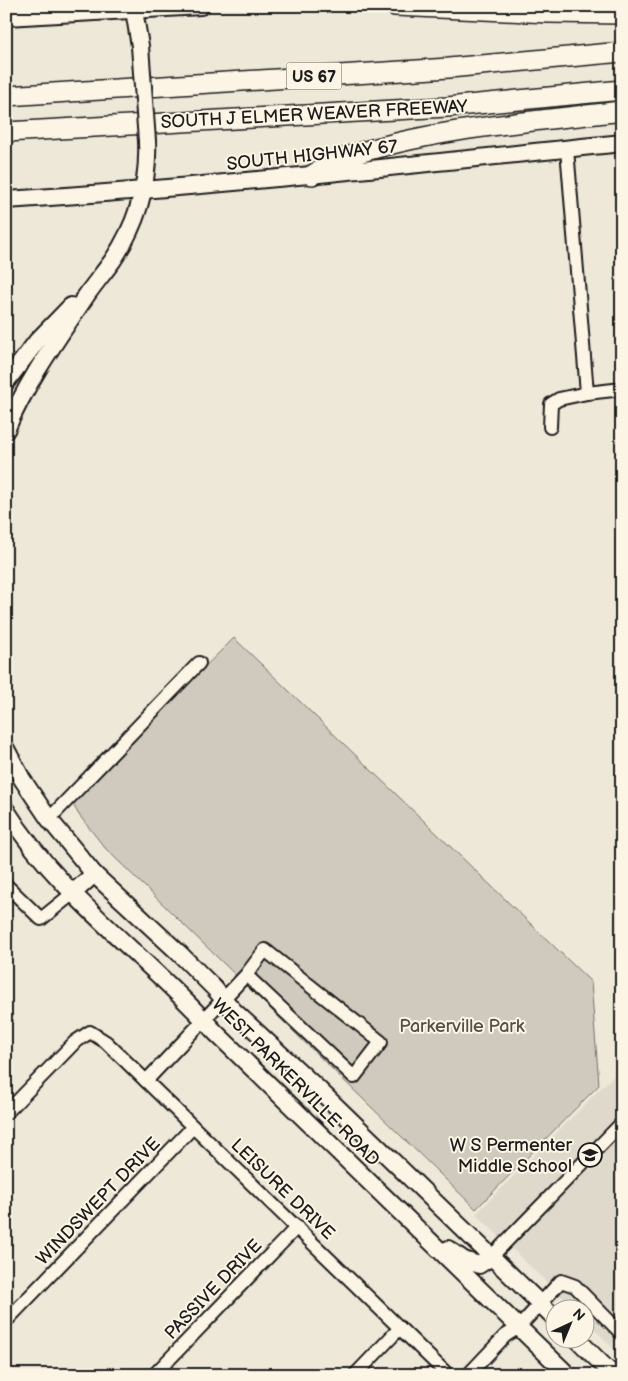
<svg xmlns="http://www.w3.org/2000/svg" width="628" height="1381" font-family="'Balsamiq Sans',sans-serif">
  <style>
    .built { fill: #ded9cb }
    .green { fill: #cfcabd; stroke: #76736c }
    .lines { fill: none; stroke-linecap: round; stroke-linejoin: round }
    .minor-casing { stroke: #1c1c1c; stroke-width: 16 }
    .major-casing { stroke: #1c1c1c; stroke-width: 20 }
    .highway-casing { stroke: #1c1c1c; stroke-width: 22 }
    .minor { stroke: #fcf5e5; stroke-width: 12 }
    .major { stroke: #fcf5e5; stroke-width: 16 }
    .highway { stroke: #fcf5e5; stroke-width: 19 }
    .major-bridge-casing { stroke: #1c1c1c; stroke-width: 20; stroke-linecap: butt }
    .major-bridge { stroke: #fcf5e5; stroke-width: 16 }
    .labels { text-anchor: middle; stroke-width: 4; stroke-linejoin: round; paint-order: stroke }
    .shield { fill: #fcf5e5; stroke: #5f5d58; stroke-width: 1 }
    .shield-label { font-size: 16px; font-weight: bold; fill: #1c1c1c }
    .street-label { font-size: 18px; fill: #1c1c1c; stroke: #fcf5e5 }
    .park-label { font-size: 18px; fill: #52504c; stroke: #fcf5e5 }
    .poi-label { font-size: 18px; fill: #1c1c1c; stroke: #fcf5e5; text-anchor: end }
  </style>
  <rect width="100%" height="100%" fill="#eee8d9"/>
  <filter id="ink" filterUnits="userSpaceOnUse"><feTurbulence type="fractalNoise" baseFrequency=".02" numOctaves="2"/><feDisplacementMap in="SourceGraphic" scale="10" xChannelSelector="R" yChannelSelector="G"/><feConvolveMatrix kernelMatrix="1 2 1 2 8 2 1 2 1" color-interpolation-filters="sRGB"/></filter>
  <g filter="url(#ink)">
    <path class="built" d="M622,1067V1357L586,1321V1308H573L476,1214Z"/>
    <path class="green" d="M234,638L591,982L599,1085L476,1209L105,848L79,815L70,799Z"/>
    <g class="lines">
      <g class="minor-casing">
        <g id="minor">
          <path d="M567,149L587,393L622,389"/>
          <path d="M550,427L551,404L559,399L587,393"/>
          <path d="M49,819L199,663"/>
          <path d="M6,885L41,919L72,894"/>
          <path d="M146,1081L246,975L265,950L381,1042L354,1077L246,975"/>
          <path d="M6,1113L75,1042L90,1032L106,1042L448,1375"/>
          <path d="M491,1257L622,1123"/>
          <path d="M6,1321L193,1127"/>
          <path d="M154,1375L297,1227"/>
          <path d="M355,1375L400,1328"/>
          <path d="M468,1375L505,1336L519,1327L561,1281L575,1286L622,1334"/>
        </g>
      </g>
      <g class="major-casing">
        <g id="major">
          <path d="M134,10L140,46"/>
          <path d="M6,17L201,6"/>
          <path d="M6,200C212,187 417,164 622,143"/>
          <path d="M6,382L37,341L71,306"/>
          <path d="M6,430C27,381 58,338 88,293C96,282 105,271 113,260C137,224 149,184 147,141"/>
          <path d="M6,749L22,779L49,819L94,874L179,953L214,988L233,1010L313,1084L556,1319"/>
          <path d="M6,810C61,898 147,956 215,1032L568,1375"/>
          <path d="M72,894L94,874"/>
          <path d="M448,1249L464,1260L479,1265L491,1257"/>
          <path d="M576,1338L613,1375"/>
        </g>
      </g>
      <g class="highway-casing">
        <g id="highway">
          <path d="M395,6L549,13L622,14"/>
          <path d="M6,96L449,68L622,52"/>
          <path d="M6,132L447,107L622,90"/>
          <path d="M312,175C323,169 334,161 346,157C434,128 530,122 622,111"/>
        </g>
      </g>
      <use href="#minor" class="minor"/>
      <use href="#major" class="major"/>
      <use href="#highway" class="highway"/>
      <g class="major-bridge-casing">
        <path id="major-bridge" d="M140,46L147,141"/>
      </g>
      <use href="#major-bridge" class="major-bridge"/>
    </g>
  </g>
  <defs>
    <g id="school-ring" transform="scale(1.25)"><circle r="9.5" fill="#fcf5e5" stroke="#1c1c1c" stroke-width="1.5"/><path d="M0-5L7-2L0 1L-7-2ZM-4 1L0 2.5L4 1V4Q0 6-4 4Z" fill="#1c1c1c"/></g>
  </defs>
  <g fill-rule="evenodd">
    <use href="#school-ring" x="590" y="1155"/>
  </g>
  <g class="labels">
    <rect class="shield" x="286.5" y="62.5" width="55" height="27" rx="4"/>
    <g class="shield-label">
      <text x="314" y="82">US 67</text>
    </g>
    <g class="street-label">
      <text transform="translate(314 114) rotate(-3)" y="6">SOUTH J ELMER WEAVER FREEWAY</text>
      <text transform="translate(312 155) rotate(-6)" y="6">SOUTH HIGHWAY 67</text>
      <text transform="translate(296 1082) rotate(45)" y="6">WEST PARKERVILLE ROAD</text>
      <text transform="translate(283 1189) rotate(44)" y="6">LEISURE DRIVE</text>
      <text transform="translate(98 1201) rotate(-46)" y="6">WINDSWEPT DRIVE</text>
      <text transform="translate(213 1289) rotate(-46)" y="6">PASSIVE DRIVE</text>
    </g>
    <g class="park-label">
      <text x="462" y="1032">Parkerville Park</text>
    </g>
    <g class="poi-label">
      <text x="572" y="1151">W S Permenter<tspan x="572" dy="21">Middle School</tspan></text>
    </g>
  </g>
  <rect width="628" height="1381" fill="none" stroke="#fcf5e5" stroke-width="25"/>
  <rect x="12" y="12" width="603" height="1356" fill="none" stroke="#1c1c1c" stroke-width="2" filter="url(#ink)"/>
  <g transform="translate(570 1324) rotate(44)"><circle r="24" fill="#fcf5e5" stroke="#a29e95"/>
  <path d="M0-4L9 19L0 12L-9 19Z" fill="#1c1c1c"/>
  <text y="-8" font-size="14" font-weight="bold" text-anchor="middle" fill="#1c1c1c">N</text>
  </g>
</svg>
